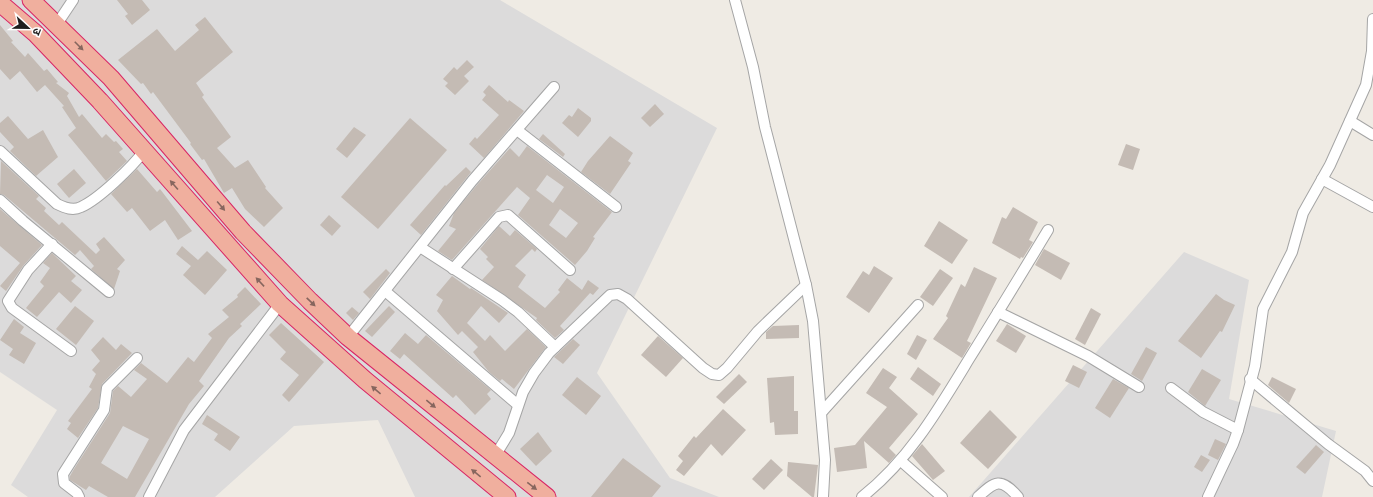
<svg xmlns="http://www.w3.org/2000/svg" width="1373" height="497" font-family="'Space Grotesk','Noto Sans Devanagari',sans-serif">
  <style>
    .residential { fill: #dcdbdb }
    .building { fill: #c4bbb4; fill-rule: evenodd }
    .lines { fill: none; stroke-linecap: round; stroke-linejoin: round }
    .minor-casing { stroke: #a5a5a5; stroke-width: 12 }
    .trunk-casing { stroke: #d92565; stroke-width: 19 }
    .minor { stroke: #fff; stroke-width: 10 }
    .trunk { stroke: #f0af9e; stroke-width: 17 }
    .oneway { fill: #87665e }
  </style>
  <rect width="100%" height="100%" fill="#efebe4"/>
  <g class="residential">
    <path d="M0,0H500L717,128L597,373L670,478L719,497H415L378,420L294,426L215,497H28L11,485L57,410L0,372Z"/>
    <path d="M1184,252L1249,280L1229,399L1336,431L1322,497H969Z"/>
  </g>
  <g class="building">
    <path d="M117,0H142L150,10L132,25L125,16L128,14Z"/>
    <path d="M205,17L233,52L196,83L204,95L202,97L231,137L217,148L235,168L248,160L266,187L265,188L283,208L264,227L245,209L232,188L224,193L204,159L202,160L190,144L191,143L153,92L151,94L143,83L141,84L118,60L157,29L175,51L199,30L195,25Z"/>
    <path d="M0,25L13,41L11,42L25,57L28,53L44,71L47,69L58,82L56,83L69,93L67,96L79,117L82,114L102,138L106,134L114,142L116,141L123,149L119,152L127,161L106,181L68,135L76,128L62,107L64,106L45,85L37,92L20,71L10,80L0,69Z"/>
    <path d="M467,60L474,67L464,76L469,81L455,95L445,86L448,83L443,79L454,67L457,70Z"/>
    <path d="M489,85L508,102L509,100L524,111L484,158L469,144L475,137L477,139L499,115L482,100L486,95L483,92Z"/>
    <path d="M655,104L664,114L650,127L641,118Z"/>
    <path d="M578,108L591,118V121L578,137L562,123L569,115L572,117Z"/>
    <path d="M8,116L28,139L43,130L58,157L36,176L10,151L14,147L0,132V123Z"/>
    <path d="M410,118L447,150L378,229L341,197Z"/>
    <path d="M354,127L366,135L347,158L336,149Z"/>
    <path d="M543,134L565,154L563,157L539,139Z"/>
    <path d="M610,136L633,153L628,161L631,163L610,194L581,172L588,161Z"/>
    <path d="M1126,144L1140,149L1133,170L1118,165Z"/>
    <path d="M527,146L612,212L593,237L595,238L587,251L575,265L518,215L530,198L517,187L452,260L438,251L456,229L449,226L454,213L477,185L510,148L519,157ZM547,175L564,187L553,203L536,190ZM560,209L578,223L566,238L549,225Z"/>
    <path d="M1,161L39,196L36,199L46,208L44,211L59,225L62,222L96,254L100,250L96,244L104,237L125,260L117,269L120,271L114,289L91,269L94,266L80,250L75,255L4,195L0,194Z"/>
    <path d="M466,167L471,172L421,235L410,225L445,185L446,186Z"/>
    <path d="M74,169L86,183L69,198L57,184Z"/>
    <path d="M137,169L157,192L160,189L192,231L178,240L165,220L150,231L132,208L127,212L111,194Z"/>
    <path d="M1013,207L1038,222L1029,240L1033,242L1023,258L1021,257L1020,259L992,243L1002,217L1006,219Z"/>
    <path d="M0,209L42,245L23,266L6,291L0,286L20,263L0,246Z"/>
    <path d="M329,215L341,226L332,236L320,225Z"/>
    <path d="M939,221L968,240L952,264L924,246Z"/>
    <path d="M499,226L510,236L515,230L537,249L535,252L532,249L515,266L526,275L518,287L545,308L560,292L558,290L567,278L582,290L588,280L599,288L593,295L590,293L560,326L564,330L555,338L536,320L537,318L482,280L494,267L486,259L488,257L480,249Z"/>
    <path d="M182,246L198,260L207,251L227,270L205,295L183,275L191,266L176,254Z"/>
    <path d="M1044,249L1070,263L1061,280L1035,265Z"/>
    <path d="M52,253L76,276L71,281L82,290L71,303L59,292L37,317L26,308L44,286L40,282L50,268L43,263Z"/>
    <path d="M874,266L893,278L869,313L846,297L863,271L869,275Z"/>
    <path d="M974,267L997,278L967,341L971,343L962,358L933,339L948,318L946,316L961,284L965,287Z"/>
    <path d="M386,269L390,273L370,299L363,292Z"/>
    <path d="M940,269L953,278L933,306L920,297Z"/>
    <path d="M452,276L470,289L471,288L508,313L499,323L481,306L467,323L485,341L490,335L505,351L527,329L546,347L514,389L502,379L500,381L489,372L473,352L478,347L462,331L458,335L437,311L443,300L436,295Z"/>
    <path d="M245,287L261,304L240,324L242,326L229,338L199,381L204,386L189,404L135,497H108L89,486L86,490L70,480V476L74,469L110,413L113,391L118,386L131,397L147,379L134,370L141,363L167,383L188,357L194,362L212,338L208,334L229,317L222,310L238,297L237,295ZM123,426L149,439L127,479L101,463Z"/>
    <path d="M1216,294L1224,300L1235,305L1222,332L1220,331L1201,358L1178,341Z"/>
    <path d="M75,306L94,321L76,345L56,329Z"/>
    <path d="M389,306L395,312L372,337L365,331Z"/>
    <path d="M352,307L359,313L353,320L346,313Z"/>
    <path d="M1091,308L1101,314L1085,345L1075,339Z"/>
    <path d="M14,319L24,327L20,333L36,343L24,364L9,355L13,349L0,340Z"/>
    <path d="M281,323L324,362L289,402L282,395L299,375L280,359L286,352L269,335Z"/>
    <path d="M1007,324L1026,336L1016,353L996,341Z"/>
    <path d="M799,325V338L766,339V332L773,326Z"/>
    <path d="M405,333L418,344L426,335L491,390L487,394L491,399L475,415L456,395L453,398L404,354L400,359L390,351Z"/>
    <path d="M917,335L927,340L916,360L907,354Z"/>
    <path d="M658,336L683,358L666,377L641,355Z"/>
    <path d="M103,337L116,350L121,344L132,353L102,384L98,408L78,438L67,429L71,423L68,421L92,389L89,387L96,374L92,370L100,361L91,350Z"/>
    <path d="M573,339L580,345L563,364L554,357Z"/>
    <path d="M1146,347L1157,353L1142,381L1131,374Z"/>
    <path d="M1073,365L1087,372L1079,388L1065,381Z"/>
    <path d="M918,367L941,384L933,396L910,379Z"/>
    <path d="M883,368L897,377L889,388L918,414L889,448L896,455L889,463L864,441L867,468L837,472L834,448L855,445L887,407L866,393Z"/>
    <path d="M1202,369L1221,380L1205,406L1188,392Z"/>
    <path d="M739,374L747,382L724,404L716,397Z"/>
    <path d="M794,376V411H798V434L775,435L774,422L770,423L767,378Z"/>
    <path d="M577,377L601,396L586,415L562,395Z"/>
    <path d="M1272,377L1296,389L1289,403L1268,385Z"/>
    <path d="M1113,379L1129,388L1110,418L1095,408Z"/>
    <path d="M723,409L746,430L722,456L711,444L684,476L676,470L683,461L678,456L694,436L696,438Z"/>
    <path d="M990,410L1017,437L988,469L960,443Z"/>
    <path d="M207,415L240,437L230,451L214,440L218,434L202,424Z"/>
    <path d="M538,432L552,451L536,466L520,449Z"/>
    <path d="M1215,439L1226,444L1218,460L1208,455Z"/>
    <path d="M922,444L945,471L933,480L912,456Z"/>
    <path d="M1316,445L1324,452L1305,474L1296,467Z"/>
    <path d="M1201,455L1210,460L1202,472L1194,467Z"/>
    <path d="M623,458L661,486L652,497H591Z"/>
    <path d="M771,459L783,470L764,490L752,479Z"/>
    <path d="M788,462L818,465L814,497H812L787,476Z"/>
  </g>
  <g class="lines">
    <g class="minor-casing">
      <g id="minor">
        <path d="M735,0L753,67L765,127L806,285L813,321L825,460L823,497"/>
        <path d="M57,24L73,0"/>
        <path d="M1350,121L1373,135"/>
        <path d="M517,130L616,207"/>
        <path d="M0,151L57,204C65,208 73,211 81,207C99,199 132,167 144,151"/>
        <path d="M1322,179L1373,207"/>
        <path d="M0,200L23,221L109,292"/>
        <path d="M52,244L28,270L8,301L12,308L71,351"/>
        <path d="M420,247L502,300L518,312L555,347"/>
        <path d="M453,269L499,217L508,215L570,270"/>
        <path d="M385,291L518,405"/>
        <path d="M998,312L1088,356L1139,387"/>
        <path d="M348,337L472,181L554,87"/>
        <path d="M1250,379L1328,444L1365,471L1373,481"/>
        <path d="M1171,388L1203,412L1238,430"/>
        <path d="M821,413L918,305"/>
        <path d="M495,456L509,433L523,392L534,373L549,353L610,295L618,294L627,299L703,368L712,374L719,375L727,368L758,331L806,285"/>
        <path d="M901,461L942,497"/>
        <path d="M79,497L77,493L64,483L63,474L104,410L107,388L137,358"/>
        <path d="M149,497L184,430L280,304"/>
        <path d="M862,497C909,460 938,410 969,359C996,316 1022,273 1048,230"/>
        <path d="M978,497C995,481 1001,477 1018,497"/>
        <path d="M1208,497L1233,444L1238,430L1255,366L1263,309L1292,252L1303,213L1330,165L1366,85L1372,51L1373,19"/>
      </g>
    </g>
    <g class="trunk-casing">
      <g id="trunk">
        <path d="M31,0L111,78L243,232L310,301L348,337L547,497"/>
        <path d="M0,3L35,33L100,101L280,304L365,380L507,497"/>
      </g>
    </g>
    <use href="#minor" class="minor"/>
    <use href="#trunk" class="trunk"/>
  </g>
  <defs><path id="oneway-solid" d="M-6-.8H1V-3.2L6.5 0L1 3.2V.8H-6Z"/></defs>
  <g class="oneway">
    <use href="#oneway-solid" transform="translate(79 46) rotate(45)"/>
    <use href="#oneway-solid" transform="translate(174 185) rotate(-131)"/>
    <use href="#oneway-solid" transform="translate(221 206) rotate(50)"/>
    <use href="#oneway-solid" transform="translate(260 282) rotate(-133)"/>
    <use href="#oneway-solid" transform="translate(311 302) rotate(44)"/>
    <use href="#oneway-solid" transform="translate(376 390) rotate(-140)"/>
    <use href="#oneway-solid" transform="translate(431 404) rotate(39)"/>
    <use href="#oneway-solid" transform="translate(476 473) rotate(-141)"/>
    <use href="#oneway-solid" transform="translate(532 486) rotate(38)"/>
  </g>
  <g transform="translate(28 28) rotate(112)" stroke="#ffffff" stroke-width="3" paint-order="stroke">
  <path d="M0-3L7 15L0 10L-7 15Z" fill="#1e1e1e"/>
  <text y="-6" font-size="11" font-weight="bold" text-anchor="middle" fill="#1e1e1e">उ</text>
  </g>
</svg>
